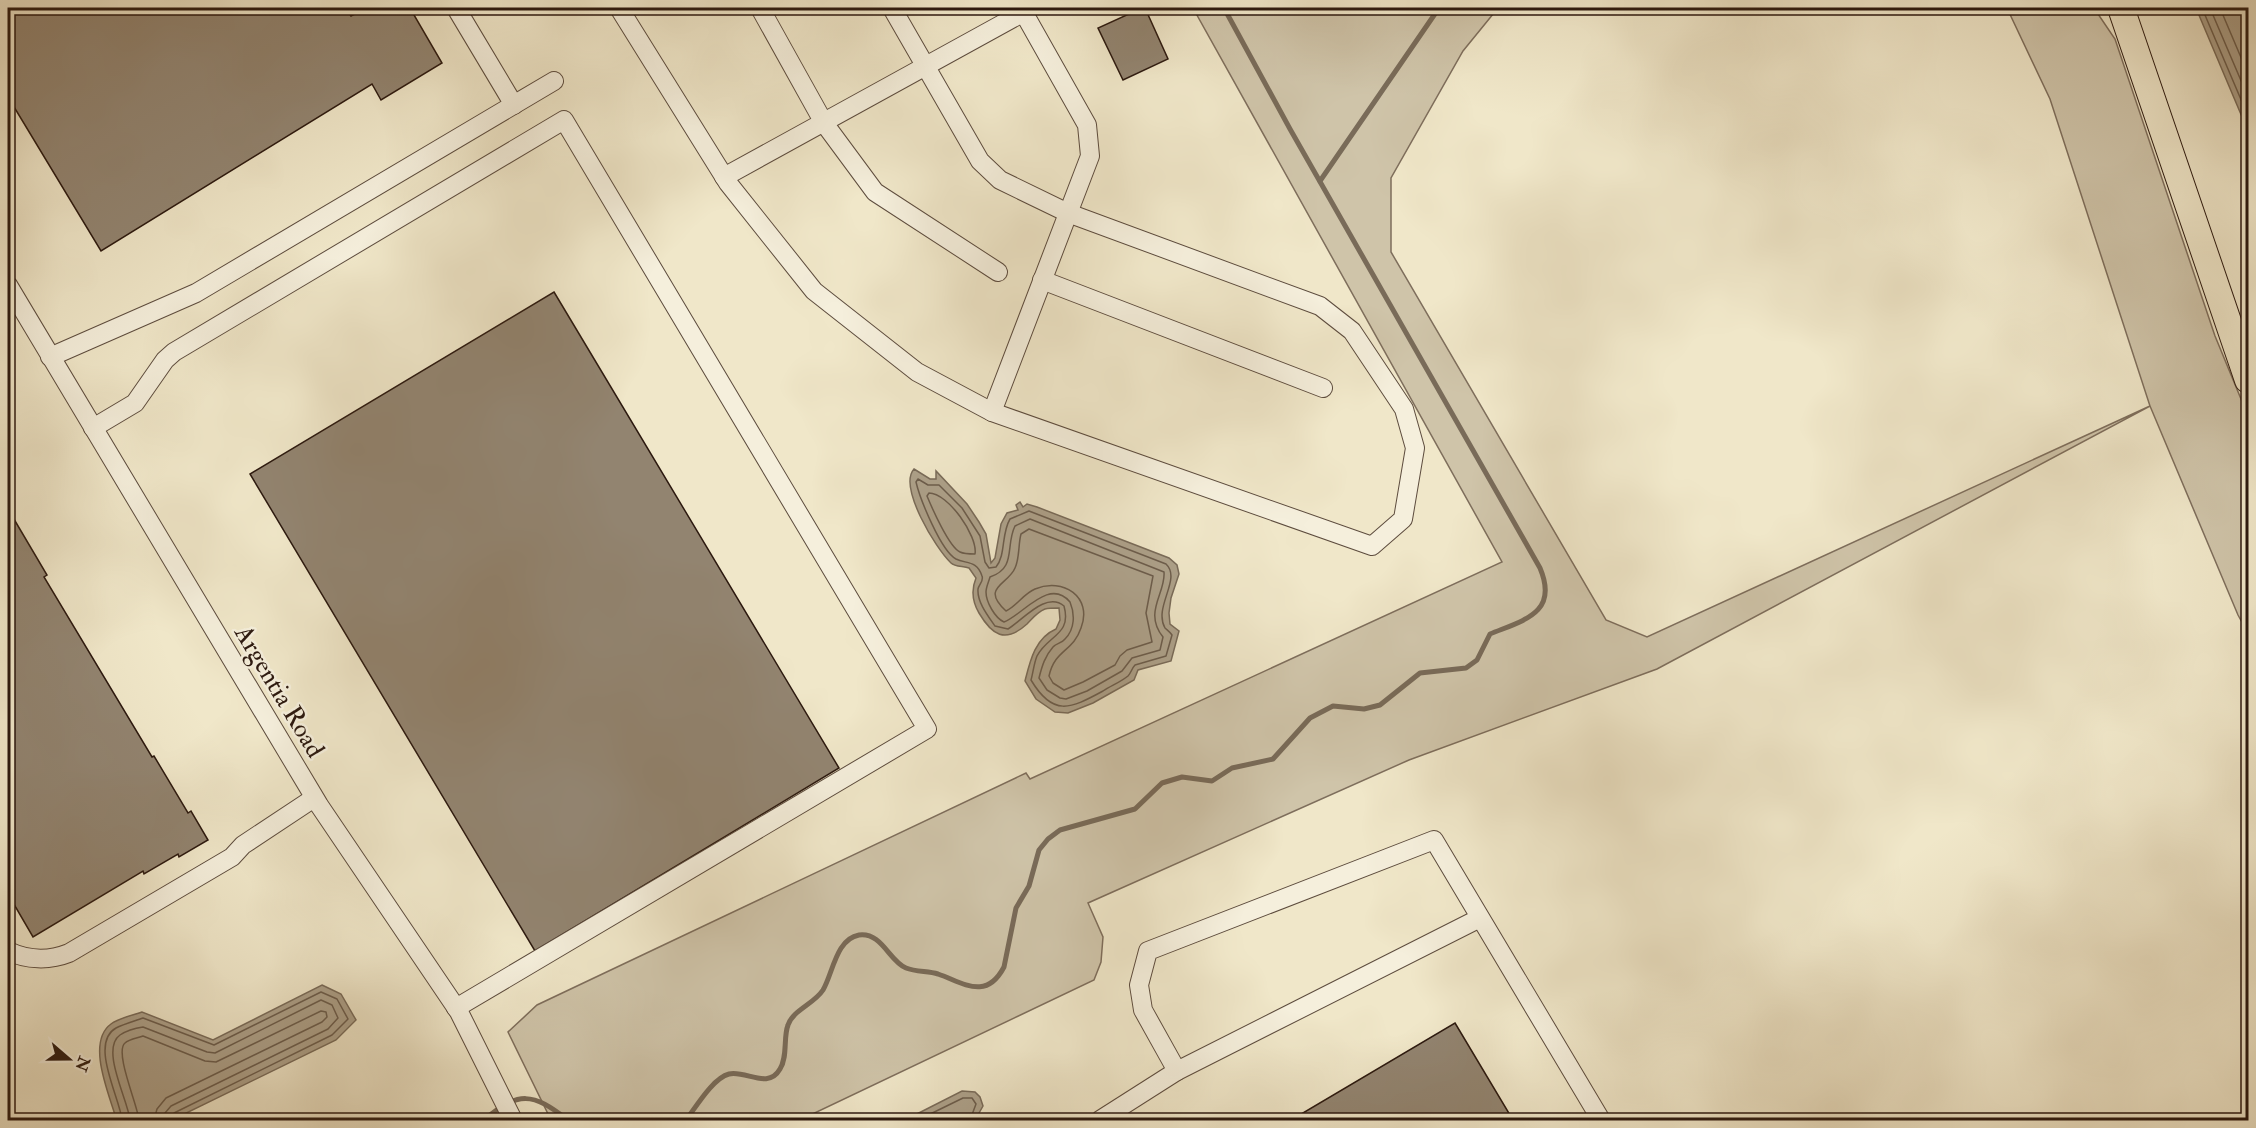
<svg xmlns="http://www.w3.org/2000/svg" width="2256" height="1128" font-family="'IM FELL Double Pica',serif">
  <style>
    .green { fill: #cfc4a9; stroke: #7e6e5c; stroke-width: 1.5 }
    .water { fill: #ada18a; stroke: #796b59; stroke-width: 1.5 }
    .lines { fill: none; stroke-linecap: round; stroke-linejoin: round }
    .shore { stroke: #6c5d4c; stroke-width: 1.5 }
    .stream { stroke: #796b59; stroke-width: 5 }
    .building { fill: #928470; stroke: #2c190f; stroke-width: 1.5 }
    .minor-casing { stroke: #5d4c3e; stroke-width: 20 }
    .highway-casing { stroke: #2c190f; stroke-width: 28 }
    .minor { stroke: #f5efdc; stroke-width: 18 }
    .highway { stroke: #f0e7c9; stroke-width: 26 }
    .labels { text-anchor: middle; stroke-width: 5; stroke-linejoin: round; paint-order: stroke }
    .street-label { font-size: 26px; fill: #2c190f; stroke: #f5efdc }
  </style>
  <rect width="100%" height="100%" fill="#f0e7c9"/>
  <filter id="stains"><feTurbulence type="fractalNoise" baseFrequency=".00333" numOctaves="4"/><feColorMatrix values="0 0 0 0 .2 0 0 0 0 .09 0 0 0 0 .02 0 0 0 .5 -.17"/></filter>
  <radialGradient id="worn" r=".72"><stop offset=".6" stop-color="#630" stop-opacity="0"/><stop offset="1" stop-color="#630" stop-opacity=".3"/></radialGradient>
  <path class="green" d="M1193,8H1498L1463,51L1391,178V252L1606,620L1647,637L2150,406L2050,99L2007,8H2094L2115,39L2215,336L2248,416V633L2238,615L2150,406L1657,669L1409,760L1088,903L1103,937L1101,962L1094,980L800,1120H551L508,1032L537,1005L1026,773L1030,779L1502,562Z"/>
  <g class="water">
    <path d="M2196,8H2248V131Z"/>
    <path d="M914,469L930,479H936V471L967,504L979,522L986,534L991,563L995,558L1001,524L1007,513L1018,510L1016,505L1020,502L1023,507L1027,504L1037,507L1169,558L1177,565L1179,574L1171,598L1169,613L1170,624L1179,631L1171,661L1138,670L1134,680L1093,703L1068,713L1055,712L1036,699L1025,681C1030,661 1035,638 1056,629L1060,620L1059,608C1055,608 1049,608 1045,609C1037,612 1032,619 1027,624C1005,644 992,635 979,613C972,601 971,590 976,578L969,568C963,566 955,567 951,563C936,549 898,487 914,469Z"/>
    <path d="M322,985L341,994L356,1020L336,1040L172,1120H124L116,1118C109,1094 86,1042 111,1024C119,1018 133,1015 142,1012L213,1040Z"/>
    <path d="M962,1091L975,1092L980,1097L983,1106L975,1120H905Z"/>
  </g>
  <g class="lines">
    <g class="shore">
      <path d="M2202,8L2248,116"/>
      <path d="M2210,8L2248,97"/>
      <path d="M2220,8L2248,74"/>
      <path d="M918,479L928,485H939L962,508L980,536L985,562L989,568L996,567C1006,555 1001,534 1010,519L1029,511L1166,564C1182,579 1153,607 1165,628C1167,630 1170,632 1172,635L1166,656L1135,665C1132,668 1131,673 1128,676C1121,682 1110,686 1103,691C1070,709 1053,717 1031,680C1033,673 1034,663 1037,656C1048,635 1072,635 1064,606C1046,591 1023,620 1008,629L995,626C988,616 977,602 978,589C979,584 984,581 982,576C977,560 966,564 956,559C941,551 920,499 916,482Z"/>
      <path d="M929,493C948,493 978,536 975,554C971,554 964,554 960,552C949,547 932,508 927,496Z"/>
      <path d="M1030,519L1164,572C1166,593 1143,612 1163,637L1160,650L1132,658L1122,671L1087,691L1066,699L1060,698L1047,690L1039,678C1042,666 1045,656 1053,647C1057,643 1062,643 1065,639C1075,629 1075,614 1070,602C1049,577 1023,615 1004,622C995,618 986,602 986,592C986,587 989,581 990,577C1017,568 1005,546 1015,526Z"/>
      <path d="M1029,529L1153,576L1146,613L1152,642L1127,650L1120,656L1115,665L1083,682L1064,690L1053,683L1049,676C1055,649 1073,652 1081,628C1093,597 1063,577 1035,589C1023,594 1017,606 1006,611C980,587 1008,585 1015,568C1020,557 1018,545 1021,534Z"/>
      <path d="M122,1120C120,1098 89,1043 116,1028C124,1024 135,1021 143,1018L214,1045L321,992L337,999L348,1019L332,1035L174,1113L171,1120"/>
      <path d="M130,1120C128,1100 100,1049 120,1035C126,1031 136,1028 143,1027L207,1052L215,1053L321,1000L332,1005L338,1018L328,1029L171,1106L165,1113L163,1120"/>
      <path d="M139,1120C138,1106 114,1052 125,1043C129,1039 138,1038 143,1036L205,1061L216,1062L321,1011L326,1012L327,1017L322,1022L166,1098L157,1109L154,1120"/>
      <path d="M918,1120L963,1098H972L976,1104L970,1120"/>
    </g>
    <g class="stream">
      <path d="M1320,181L1439,8"/>
      <path d="M484,1120C519,1091 532,1092 568,1120"/>
      <path d="M686,1120C696,1107 713,1078 729,1074C746,1070 768,1090 780,1069C788,1056 783,1038 788,1025C793,1010 814,1004 823,990C833,973 836,939 859,935C882,932 889,961 906,968C916,972 928,971 938,974C964,983 986,1001 1004,967L1016,908L1029,886L1039,850L1048,839L1060,830L1135,809L1162,783L1182,777L1212,781L1232,768L1273,759L1310,718L1333,706L1364,709L1380,705L1420,673L1466,668L1477,660L1490,634C1524,620 1559,613 1540,568L1290,129L1224,8"/>
    </g>
  </g>
  <g class="building">
    <path d="M8,8H346L351,16L367,8H410L442,63L381,100L372,84L101,251L8,97Z"/>
    <path d="M1142,8H1145L1168,59L1123,80L1098,28Z"/>
    <path d="M554,292L839,768L535,951L250,474Z"/>
    <path d="M8,509L47,575L44,577L152,757L154,756L188,813L191,811L208,840L179,857L178,854L144,874L143,871L33,937L8,894Z"/>
    <path d="M1455,1023L1513,1120H1291Z"/>
  </g>
  <g class="lines">
    <g class="minor-casing">
      <g id="minor">
        <path d="M456,8L514,105"/>
        <path d="M619,8L728,183L814,291L917,372L992,412L1372,546L1403,519L1415,448L1404,409L1352,331L1320,306L1068,213L1000,180L980,161L892,8"/>
        <path d="M760,8L824,123L875,192L998,272"/>
        <path d="M724,177L1024,12"/>
        <path d="M1042,280L1323,388"/>
        <path d="M8,285L319,805L459,1012L513,1120"/>
        <path d="M50,357L196,293L554,81"/>
        <path d="M992,412L1090,156L1087,125L1021,8"/>
        <path d="M93,428L135,403L165,360L174,352L564,120L927,729L456,1008"/>
        <path d="M1480,918L1177,1071L1143,1010L1139,985L1148,951L1434,840L1601,1120"/>
        <path d="M8,951C27,960 49,961 69,953L232,857L243,845L314,798"/>
        <path d="M1100,1120L1177,1071"/>
      </g>
    </g>
    <g class="highway-casing">
      <path id="highway" d="M2121,8L2248,380"/>
    </g>
    <use href="#minor" class="minor"/>
    <use href="#highway" class="highway"/>
  </g>
  <g class="labels">
    <g class="street-label">
      <text transform="translate(280 691) rotate(59)" y="9">Argentia Road</text>
    </g>
  </g>
  <rect width="2256" height="1128" fill="none" stroke="#f0e7c9" stroke-width="30"/>
  <rect x="9" y="9" width="2238" height="1110" fill="none" stroke="#2c190f" stroke-width="3"/>
  <rect x="15" y="15" width="2226" height="1098" fill="none" stroke="#2c190f" stroke-width="1.5"/>
  <g transform="translate(69 1059) rotate(110)" stroke="#f5efdc" stroke-width="4.5" paint-order="stroke">
  <path d="M0-4.5L10 22L0 15L-10 22Z" fill="#2c190f"/>
  <text y="-9" font-size="16" font-weight="bold" text-anchor="middle" fill="#2c190f">N</text>
  </g>
  <rect width="100%" height="100%" filter="url(#stains)"/>
  <rect width="100%" height="100%" fill="url(#worn)"/>
</svg>
